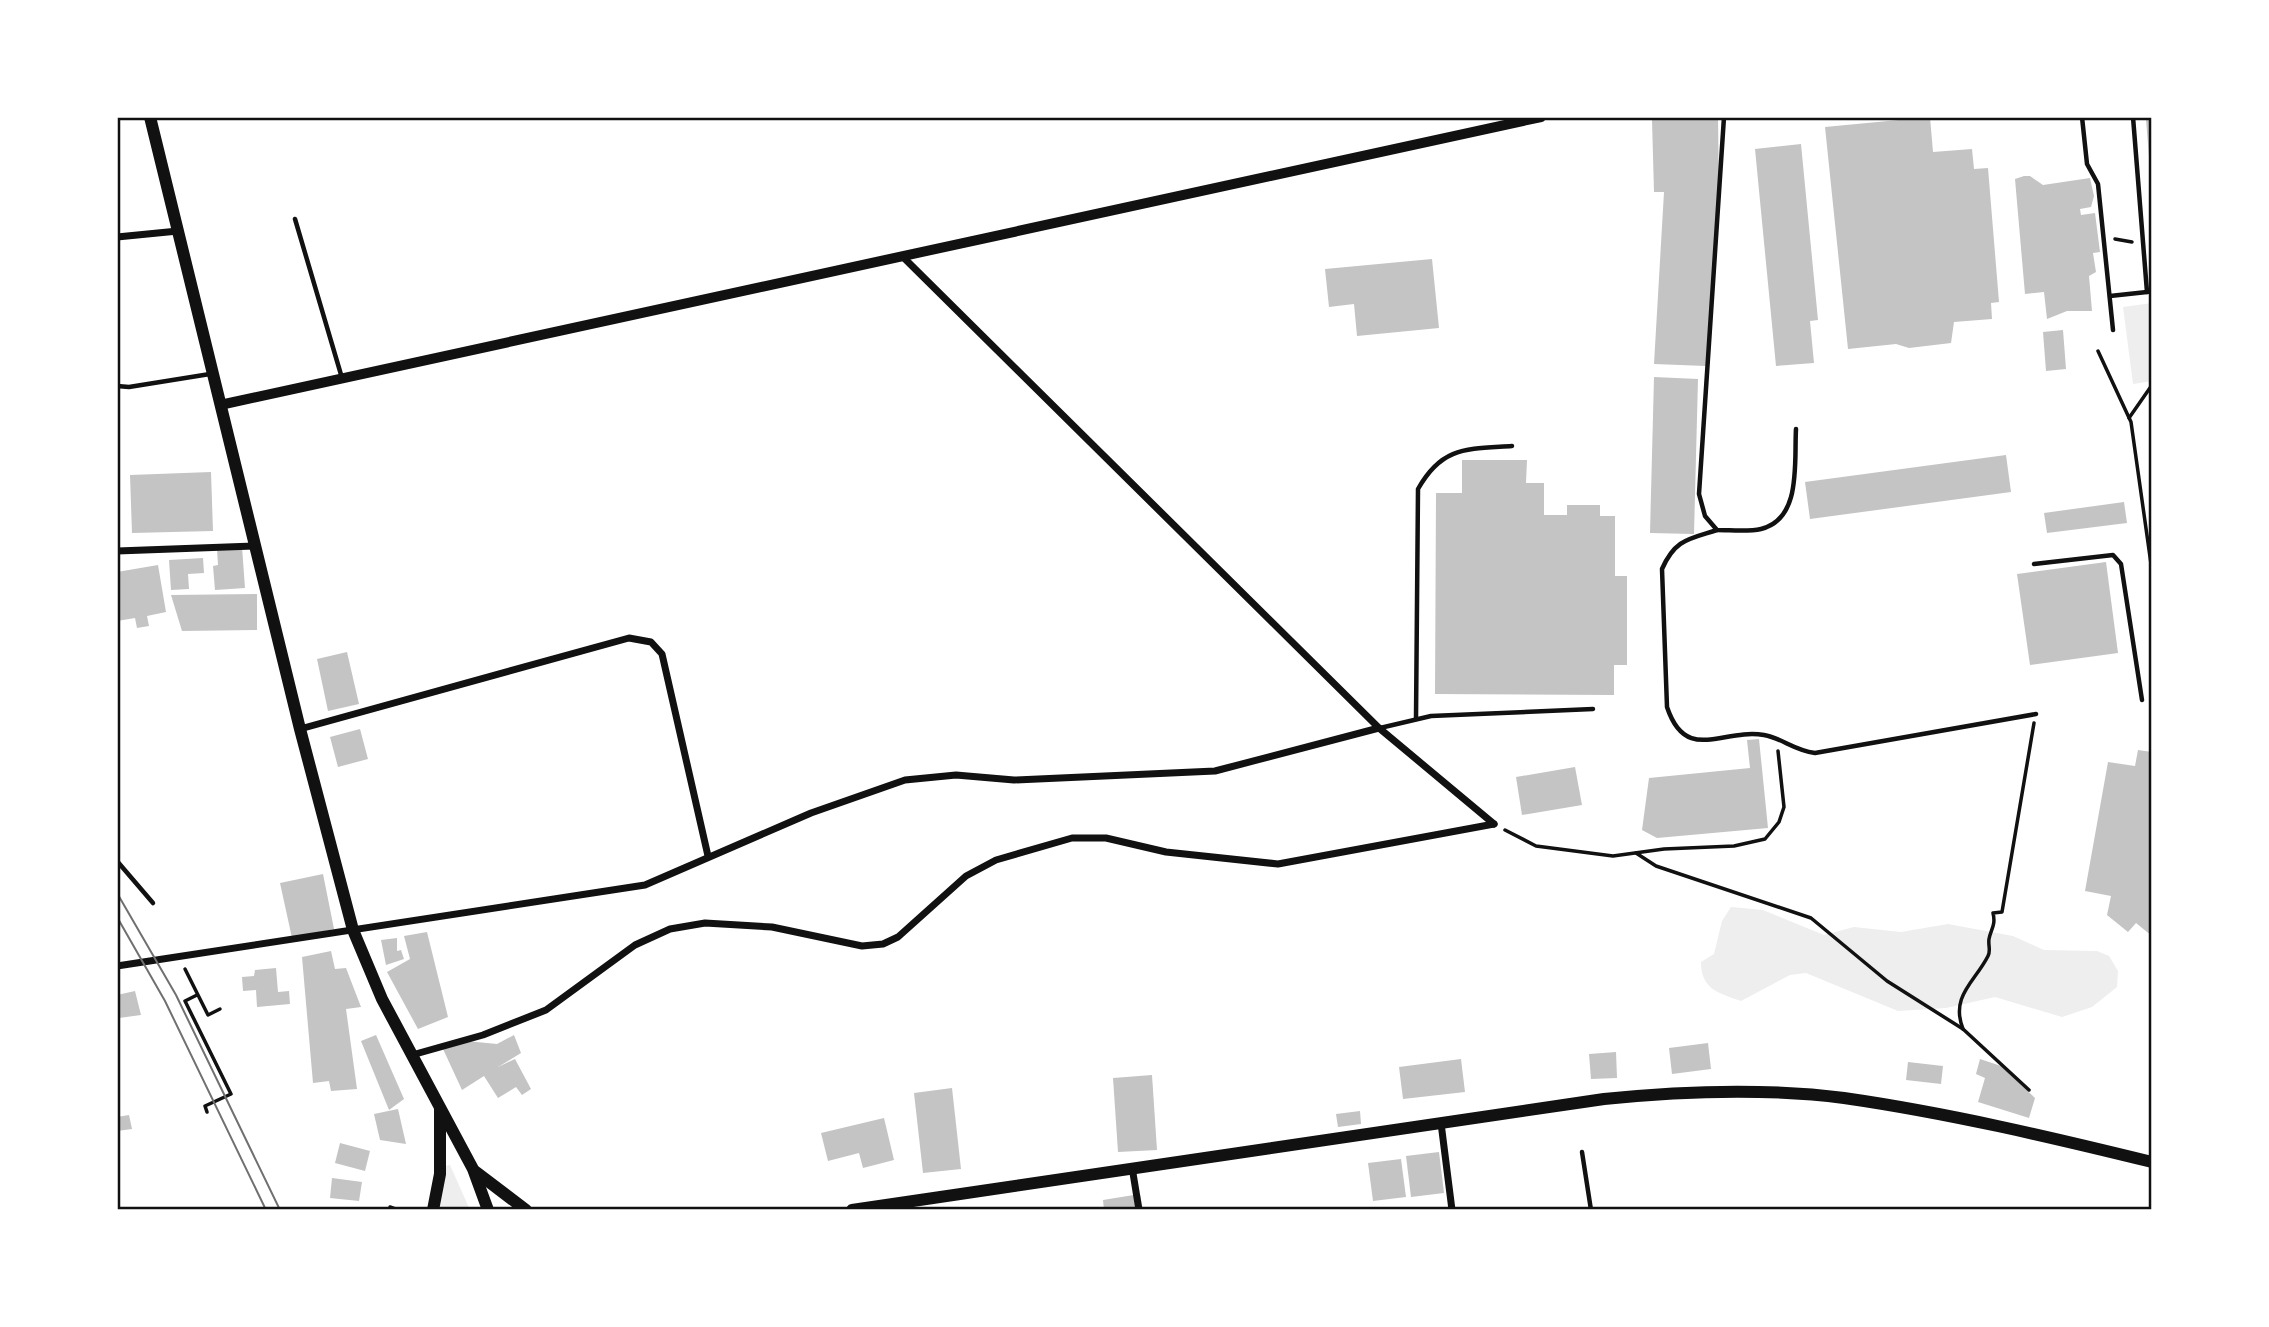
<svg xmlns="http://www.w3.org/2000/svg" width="2269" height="1327" font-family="Figtree,sans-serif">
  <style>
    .green { fill: #eee }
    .building { fill: #c4c4c4 }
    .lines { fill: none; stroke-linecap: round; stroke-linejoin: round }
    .path { stroke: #111; stroke-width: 3.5 }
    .service { stroke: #111; stroke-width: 4.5 }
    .minor { stroke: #111; stroke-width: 7 }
    .tertiary { stroke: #111; stroke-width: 10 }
    .primary { stroke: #111; stroke-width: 12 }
    .tram { stroke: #707070; stroke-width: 2 }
    .neatline { fill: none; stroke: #111; stroke-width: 2.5 }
  </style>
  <rect width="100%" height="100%" fill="#fff"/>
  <g class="green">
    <path d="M2152,303V381L2133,384L2123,307Z"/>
    <path d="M1731,907L1763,910L1824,935L1854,927L1901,932L1948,924L2013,936L2044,950L2097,951L2109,956L2118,971L2117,987L2092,1007L2062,1017L1995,997L1946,1008L1898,1011L1806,973L1790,975L1741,1001C1718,993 1701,989 1701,962L1714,954L1722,921Z"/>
    <path d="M450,1165L470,1210H438L445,1166Z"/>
  </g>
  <g class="building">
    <path d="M1686,117H1718L1719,193L1706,366L1654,364L1664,192H1654L1652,120Z"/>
    <path d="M1930,117L1933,152L1972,149L1974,169L1988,168L1999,302L1991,303L1992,319L1954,322L1951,343L1909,348L1896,344L1848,349L1825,127Z"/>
    <path d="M2152,119V168H2150L2146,120Z"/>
    <path d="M1801,144L1818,320L1810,321L1814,363L1776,366L1755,149Z"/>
    <path d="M2024,176H2030L2043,185L2090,178L2094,196L2091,207L2080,209L2081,215L2095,213L2100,252L2093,253L2096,272L2089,276L2092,311H2067L2047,319L2044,292L2025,294L2015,179Z"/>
    <path d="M1432,259L1439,328L1357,336L1354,304L1329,307L1325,269Z"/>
    <path d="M2063,330L2066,369L2046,371L2043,332Z"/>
    <path d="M1654,377L1698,379L1694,534L1650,533Z"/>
    <path d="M2006,455L2011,492L1810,519L1805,482Z"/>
    <path d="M1462,460H1527L1526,483H1544V515H1567V505H1600V516H1615V576H1627V665H1614V695L1435,694L1436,493H1462Z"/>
    <path d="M211,472L213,531L132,533L130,475Z"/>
    <path d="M2124,502L2127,523L2047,533L2044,513Z"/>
    <path d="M242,547L245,588L215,590L213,566L218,565L217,549Z"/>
    <path d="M203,558L204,573L188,574L189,589L171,590L169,560Z"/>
    <path d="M2106,562L2118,653L2030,665L2017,574Z"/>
    <path d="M158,565L166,612L147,616L149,626L137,628L135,618L117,621V572Z"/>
    <path d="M257,594V630L182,631L171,595Z"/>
    <path d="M347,652L359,704L328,711L317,659Z"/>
    <path d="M360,729L368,759L338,767L330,737Z"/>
    <path d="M1759,739L1768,828L1657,838L1642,830L1649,778L1750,768L1747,740Z"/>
    <path d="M2138,750L2152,752V936L2136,923L2128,932L2107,915L2111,896L2085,891L2108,762L2135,766Z"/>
    <path d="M1575,767L1582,805L1522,815L1516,777Z"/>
    <path d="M323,874L334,929L292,938L280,883Z"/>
    <path d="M427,932L448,1017L418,1029L387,972L410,959L404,936Z"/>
    <path d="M397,938V951L401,950L404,959L386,965L381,940Z"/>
    <path d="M331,951L335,969L346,968L361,1007L346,1009L357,1089L331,1091L329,1081L313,1083L302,957Z"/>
    <path d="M276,968L278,992L289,991L290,1004L257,1007L256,990L243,991L242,977L254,976L255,970Z"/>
    <path d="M135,991L141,1015L119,1018L117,995Z"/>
    <path d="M376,1035L404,1099L389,1110L361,1041Z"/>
    <path d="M514,1035L521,1053L498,1067L515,1059L531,1089L522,1095L516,1087L498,1098L484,1076L462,1090L443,1049L466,1041L497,1044Z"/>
    <path d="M1708,1043L1711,1069L1672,1074L1669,1048Z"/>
    <path d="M1616,1052L1617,1078L1591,1079L1589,1054Z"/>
    <path d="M1461,1059L1465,1092L1403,1099L1399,1067Z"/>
    <path d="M1980,1059L2001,1066L2035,1098L2029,1118L1978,1102L1985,1078L1976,1074Z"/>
    <path d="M1908,1062L1943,1066L1941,1084L1906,1080Z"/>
    <path d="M1152,1075L1157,1150L1118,1152L1113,1078Z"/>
    <path d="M952,1088L961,1169L923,1173L914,1093Z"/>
    <path d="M398,1109L406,1144L380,1140L374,1114Z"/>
    <path d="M1360,1111L1361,1124L1338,1127L1336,1114Z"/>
    <path d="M129,1115L132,1129L117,1131V1117Z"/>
    <path d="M884,1118L894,1160L863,1168L859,1153L828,1161L821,1133Z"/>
    <path d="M340,1143L370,1151L365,1171L335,1163Z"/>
    <path d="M1439,1152L1444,1193L1411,1197L1406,1156Z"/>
    <path d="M1401,1159L1406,1197L1373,1201L1368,1163Z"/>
    <path d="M332,1178L362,1182L359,1201L330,1198Z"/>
    <path d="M1140,1194L1143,1210H1104L1103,1200Z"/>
  </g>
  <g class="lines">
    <g class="path">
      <path d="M2115,239L2132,242"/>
      <path d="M2098,351L2131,422L2152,571"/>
      <path d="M2129,418L2152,385"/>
      <path d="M1505,830L1536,846L1613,856L1664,849L1734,846L1765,839L1779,822L1784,807L1778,751"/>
      <path d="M1636,853L1656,866L1811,918L1887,981L1963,1029L2029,1090"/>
      <path d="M185,969L208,1015L220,1009"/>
      <path d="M197,995L185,1001L231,1094L205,1106L207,1112"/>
      <path d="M1963,1029C1950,996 1975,982 1988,956C1991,951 1988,945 1989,939C1991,929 1996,925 1993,913L2002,912L2034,723"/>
      <path d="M390,1207L398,1210"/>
    </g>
    <g class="service">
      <path d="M1724,117L1699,494L1705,516L1717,530C1731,530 1748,532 1761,529C1802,519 1794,462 1796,429"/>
      <path d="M2082,117L2087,164L2098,184L2113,330"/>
      <path d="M2133,117L2147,292L2152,291"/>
      <path d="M295,219L342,378"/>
      <path d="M2110,296L2147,292"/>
      <path d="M117,386L129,387L210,374"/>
      <path d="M1717,530C1689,539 1675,539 1662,569L1667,707C1686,764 1722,728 1764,735C1782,738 1793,750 1815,753L2036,714"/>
      <path d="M2034,564L2113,555L2121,564L2142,700"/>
      <path d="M1416,719L1418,489C1442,446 1467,449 1512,446"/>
      <path d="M1380,728L1431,716L1593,709"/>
      <path d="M117,861L153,903"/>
      <path d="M1582,1152L1591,1210"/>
    </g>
    <g class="minor">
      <path d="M117,237L178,231"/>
      <path d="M904,258L1379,728L1494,824"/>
      <path d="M117,551L254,546"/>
      <path d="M300,729L629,638L651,642L662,654L708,856"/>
      <path d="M117,966L645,885L811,813L905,780L956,775L1014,780L1215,771L1379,728"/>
      <path d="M412,1055L483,1035L546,1010L635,945L670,929L705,923L772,927L862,946L883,944L898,937L966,876L996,860L1072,838H1106L1166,852L1278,864L1494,824"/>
      <path d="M1441,1123L1452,1210"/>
      <path d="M1132,1167L1139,1210"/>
    </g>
    <path class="tertiary" d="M220,405L1541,117"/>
    <g class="primary">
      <path d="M150,117L300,729L353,930L382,999L473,1169L488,1210"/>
      <path d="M476,1172L526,1210"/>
      <path d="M433,1210L440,1174V1109"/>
      <path d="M852,1210L1604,1099C1682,1091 1766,1088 1844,1098C1948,1113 2050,1137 2152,1162"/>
    </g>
    <g class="tram">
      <path d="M117,893L176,995L280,1210"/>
      <path d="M117,917L165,1001L266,1210"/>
    </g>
  </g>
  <rect width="2269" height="1327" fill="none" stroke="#ffffff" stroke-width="238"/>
  <rect x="119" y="119" width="2031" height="1089" class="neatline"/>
</svg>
